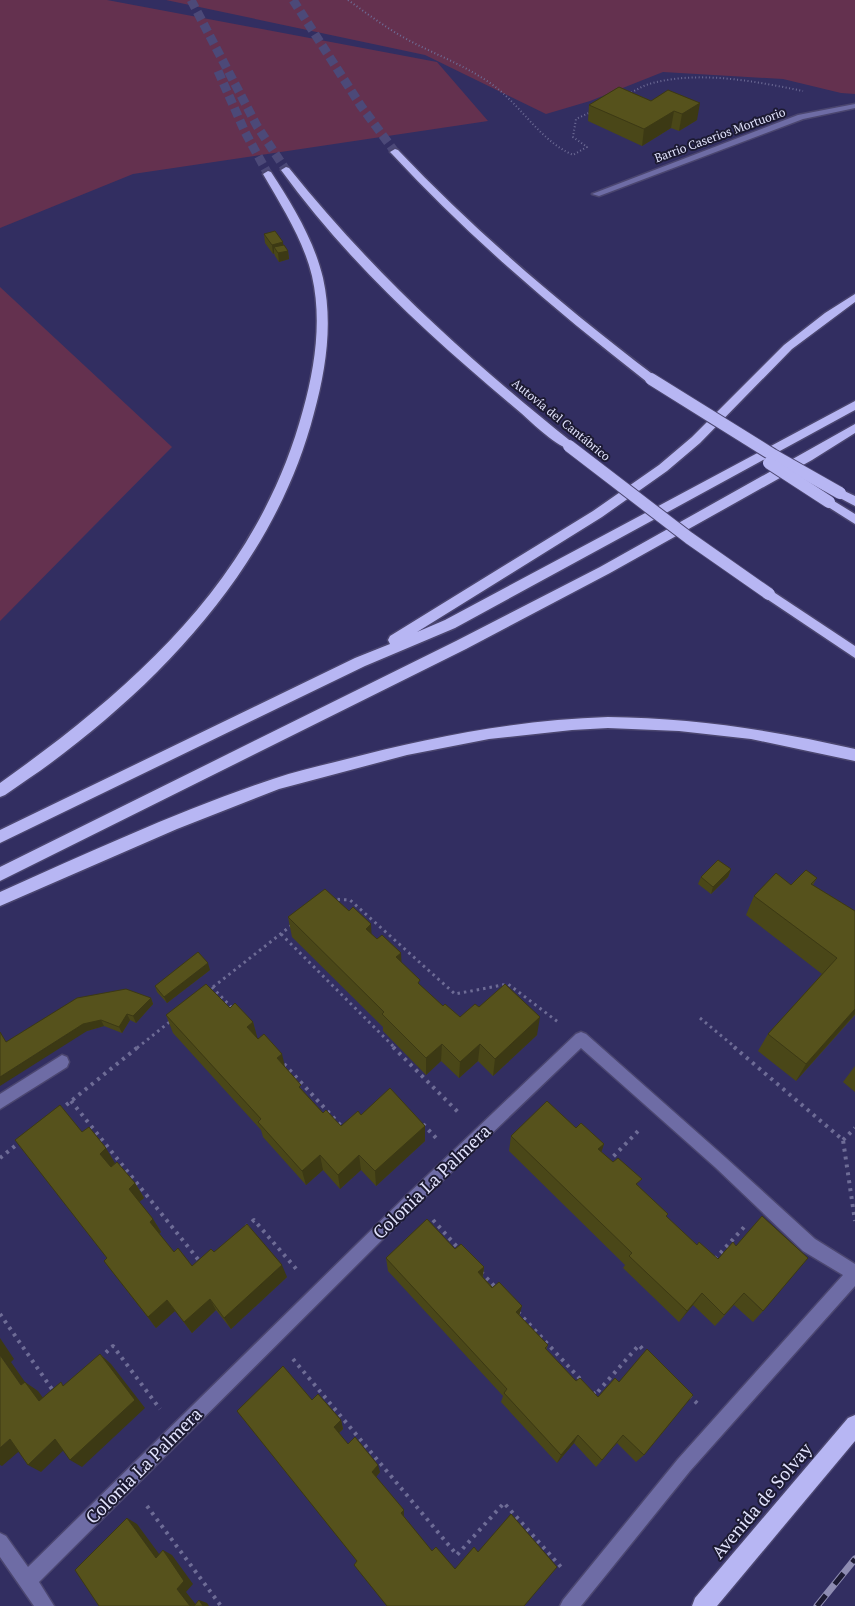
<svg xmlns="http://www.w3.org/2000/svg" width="855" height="1606" font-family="'PT Serif',serif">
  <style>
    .green { fill: #64314f }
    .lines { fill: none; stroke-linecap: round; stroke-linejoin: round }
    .highway-tunnel { stroke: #4c4978; stroke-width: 9; stroke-dasharray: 9 4.5; stroke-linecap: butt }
    .street-casing { stroke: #4b4670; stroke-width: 3 }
    .highway-casing { stroke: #4b4670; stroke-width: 3 }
    .path-far2 { stroke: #6e6c96; stroke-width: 2; stroke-dasharray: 1 2.5; stroke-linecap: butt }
    .path-far1 { stroke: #6e6c96; stroke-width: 3; stroke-dasharray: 2.5 4; stroke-linecap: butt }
    .path { stroke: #6e6c96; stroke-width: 4; stroke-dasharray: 3 5; stroke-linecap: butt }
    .street { fill: #6e6ca5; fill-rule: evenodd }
    .highway { fill: #b7b6f3; fill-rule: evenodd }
    .rail-casing { stroke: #8e8cb2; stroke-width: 7 }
    .rail { stroke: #1c1a32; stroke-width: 5; stroke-dasharray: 14; stroke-linecap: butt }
    .highway-bridge-casing { stroke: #4b4670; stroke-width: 14; stroke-linecap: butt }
    .highway-bridge { stroke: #b7b6f3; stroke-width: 12 }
    .wall { fill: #4a4718 }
    .shaded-wall { fill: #3c3914 }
    .building { fill: #56521c; stroke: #3c3914 }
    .labels { text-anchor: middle; stroke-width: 4; stroke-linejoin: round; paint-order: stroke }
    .far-street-label { font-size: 12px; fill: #e2e3fd; stroke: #1c1a32 }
    .near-street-label { font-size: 18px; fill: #e2e3fd; stroke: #1c1a32 }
  </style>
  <rect width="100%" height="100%" fill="#322e61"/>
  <g class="green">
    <path d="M0,0H107L437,62L488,121L133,174L0,228Z"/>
    <path d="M166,0H855V94L841,93L783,79L663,72L590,101L546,114L425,55Z"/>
    <path d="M0,287L172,447L0,621Z"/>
  </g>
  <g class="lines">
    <g class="highway-tunnel">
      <path d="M191,0L257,126L286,170"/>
      <path d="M293,0L361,106L395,152"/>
      <path d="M218,71L245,132L268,174"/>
    </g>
    <g class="street-casing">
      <g id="street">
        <path d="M855,104V108L803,119L599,196L592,194L798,115Z"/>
        <path d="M581,1032L586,1034L726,1158L815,1239L855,1264V1286L690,1471L581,1606H560L563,1600L678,1459L843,1275L803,1251L716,1168L581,1048L418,1204L39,1582L54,1606H34L0,1557V1533L6,1536L28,1567L408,1194L576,1034Z"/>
        <path d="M62,1055L67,1057L69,1062L67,1067L0,1109V1094Z"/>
      </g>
    </g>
    <g class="highway-casing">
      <g id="highway">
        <path d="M395,149L398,150C477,233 564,307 655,376L657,379L655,382H647C556,311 470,238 392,154L390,152Z"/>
        <path d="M286,167L289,168C375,275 467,358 573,443L575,446L573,449C562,452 531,422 521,413C434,340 348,263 281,170Z"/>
        <path d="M268,171L271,172C292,204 314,240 323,278C333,323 326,369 314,413C278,553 177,667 64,753C45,768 25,781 5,795L0,797V783C136,686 258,578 303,410C315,367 322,320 312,276C303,239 282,207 263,174Z"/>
        <path d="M855,294V302L792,349L700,443L667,471L602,517L417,632L445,620L855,401V410L455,628L365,666L0,843V830L355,658L390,644L388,640L390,636L593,511L659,465L692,437L784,345L825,313Z"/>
        <path d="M855,424V433L812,460L610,573L466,649L0,881V867L456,641L600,567Z"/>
        <path d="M840,489L855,496V506L836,496L834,493Z"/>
        <path d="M829,498L855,514V524L825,505L823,502Z"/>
        <path d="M769,589L855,646V658L764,597L762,594L764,591Z"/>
        <path d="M608,717C692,718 773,730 855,749V761L751,739L679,731L608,728L572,730L489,739L407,755L279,789L177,829L0,906V892C90,852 180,810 273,779C296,771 320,766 343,760C430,737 517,720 608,717Z"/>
        <path d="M855,1415V1441L717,1606H692L695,1598L848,1418Z"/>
      </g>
    </g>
    <g class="path-far2">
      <path d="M348,0C369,15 389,30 412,42C437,55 463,65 487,81C520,102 537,139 573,155L587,147L573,137L576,119L591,112"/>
      <path d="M628,94C635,91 642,86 649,84C698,70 754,81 803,91"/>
    </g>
    <g class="path-far1">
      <path d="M331,899L350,900L455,994L508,984L558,1022"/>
      <path d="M281,934L395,1048"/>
      <path d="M212,987L234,1010"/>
      <path d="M208,991L292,925"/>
      <path d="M700,1018L736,1048"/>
      <path d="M137,1048L172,1020"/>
    </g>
    <g class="path">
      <path d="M393,1047L460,1114"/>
      <path d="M734,1047L843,1140L855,1221"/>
      <path d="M284,1064L342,1127"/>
      <path d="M71,1101L201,1263"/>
      <path d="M60,1110L138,1047"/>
      <path d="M423,1124L436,1138"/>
      <path d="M843,1140L855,1128"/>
      <path d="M0,1158L20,1142"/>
      <path d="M608,1162L640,1129"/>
      <path d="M433,1220L459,1249"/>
      <path d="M246,1227L254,1220L298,1271"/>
      <path d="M715,1259L746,1225"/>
      <path d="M481,1272L497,1289"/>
      <path d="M518,1312L582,1381"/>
      <path d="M0,1314L54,1392"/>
      <path d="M100,1358L113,1346L160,1409"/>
      <path d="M293,1359L457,1555L504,1503L561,1567"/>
      <path d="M593,1392L595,1395L639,1345L647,1354"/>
      <path d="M689,1396L699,1405"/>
      <path d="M147,1506L221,1606"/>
    </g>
    <use href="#street" class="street"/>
    <use href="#highway" class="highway"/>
    <g class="rail-casing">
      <path id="rail" d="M817,1606L855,1559"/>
    </g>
    <use href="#rail" class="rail"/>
    <g class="highway-bridge-casing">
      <g id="highway-bridge">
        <path d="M651,379L773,455L840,493"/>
        <path d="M569,446L689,538L769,594"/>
        <path d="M769,463L829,502"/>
      </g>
    </g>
    <use href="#highway-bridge" class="highway-bridge"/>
  </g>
  <g class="wall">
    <path d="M619,87L697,120L679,131L671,128L642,146L588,121L589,105Z"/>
    <path d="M264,234L283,242V245L288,251L289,259L279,262L275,256L274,253L273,254L265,243Z"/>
    <path d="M731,869L728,877L711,894L698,884L701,877Z"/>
    <path d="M817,878L813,885L855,911V1015L796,1081L758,1051L768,1034L822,974L746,915L754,896Z"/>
    <path d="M288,917L371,934L377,939L401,953V962L420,985L443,1006L460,1017L479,1007L537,1035L493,1076L478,1061L459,1078L441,1061L426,1075L383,1031V1027L292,937Z"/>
    <path d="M210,970L167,1003L157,992L155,986Z"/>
    <path d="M151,998L153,1004L136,1023L130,1020L122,1033L104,1026L87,1031L6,1042Z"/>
    <path d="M230,1008L253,1022L257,1038L286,1068L303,1091L323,1113L341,1126L361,1115L425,1126V1141L376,1186L361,1170L340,1189L323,1170L306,1185L263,1137L261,1130L173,1033L166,1015Z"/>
    <path d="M855,1066V1092L843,1082Z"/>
    <path d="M576,1128L604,1144L601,1152L639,1186L666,1217L763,1311L753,1322L734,1305L715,1326L693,1305L679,1322L623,1268L625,1265L509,1151L511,1136Z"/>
    <path d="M82,1132L135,1183L144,1198L139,1202L153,1219L161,1232L159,1234L174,1252L192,1266L214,1252L287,1277L231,1329L216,1310L192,1333L175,1311L156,1328L104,1261L107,1258Z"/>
    <path d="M455,1249L484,1267L483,1277L548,1345L546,1350L644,1455L636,1462L617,1443L596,1467L574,1443L557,1463L501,1402L503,1396L388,1271L386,1258Z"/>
    <path d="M312,1400L341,1420L343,1429L339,1433L348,1444L380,1472L376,1477L404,1510V1515L403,1516L432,1551L455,1569L524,1606L357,1561L237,1411Z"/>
  </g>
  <g class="shaded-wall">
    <path d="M700,103L697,120L679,131L682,114Z"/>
    <path d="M674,111L671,128L642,146L644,129Z"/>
    <path d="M283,242L284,251L274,247V253L273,254L272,245Z"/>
    <path d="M288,251L289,259L279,262L278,253Z"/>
    <path d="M731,869L728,877L711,894L713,887Z"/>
    <path d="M371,924L372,943L366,929Z"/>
    <path d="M401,953L402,971L396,957Z"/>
    <path d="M208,963L210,970L167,1003L164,997Z"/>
    <path d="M151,998L153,1004L136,1023L133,1016Z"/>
    <path d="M855,1009V1014L796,1081L806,1064Z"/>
    <path d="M127,1014L130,1020L122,1033L119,1027Z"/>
    <path d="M540,1017L537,1035L493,1076L495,1059Z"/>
    <path d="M101,1020L104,1026L87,1031L0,1086V1077L83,1024Z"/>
    <path d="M253,1022L258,1040L247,1027Z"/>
    <path d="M442,1044L441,1061L426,1075V1058Z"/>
    <path d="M480,1044L478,1061L459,1078L460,1062Z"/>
    <path d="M282,1054L286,1071L277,1058Z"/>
    <path d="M425,1126V1141L376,1186L375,1171Z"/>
    <path d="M604,1144L599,1159L598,1149Z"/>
    <path d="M106,1148L115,1163L109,1169L100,1154Z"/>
    <path d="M320,1155L323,1170L306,1185L302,1171Z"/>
    <path d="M359,1155L361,1170L340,1189L338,1175Z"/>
    <path d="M135,1183L144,1198L138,1203L129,1189Z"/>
    <path d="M153,1219L161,1232L158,1235L150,1222Z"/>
    <path d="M282,1265L287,1277L231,1329L224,1318Z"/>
    <path d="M484,1267L482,1279L478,1272Z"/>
    <path d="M702,1293L693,1305L679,1322L687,1311Z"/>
    <path d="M210,1299L216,1310L192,1333L184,1322Z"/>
    <path d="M167,1300L175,1311L156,1328L148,1317Z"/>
    <path d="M522,1306L519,1317L516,1312Z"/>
    <path d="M0,1338L14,1359L11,1362L25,1382L38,1391L52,1410L39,1401L21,1385L0,1355Z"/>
    <path d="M100,1354L111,1364L145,1408L82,1467L70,1460Z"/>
    <path d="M341,1420L343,1429L337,1435L334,1427Z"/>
    <path d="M578,1435L574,1443L557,1463L561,1455Z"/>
    <path d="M10,1439L24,1447L2,1466L0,1465V1448Z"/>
    <path d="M55,1439L67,1447L41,1472L28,1465Z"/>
    <path d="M378,1465L380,1472L374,1479L372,1472Z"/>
    <path d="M404,1510V1515L402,1518L401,1513Z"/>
    <path d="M127,1518L137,1524L165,1562L156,1558Z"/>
    <path d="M163,1550L172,1555L193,1584L186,1592L197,1606H190L177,1589Z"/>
    <path d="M199,1600L207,1603L209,1606H203Z"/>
  </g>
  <g class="building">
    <path d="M619,87L651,101L668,90L700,103L682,114L674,111L644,129L589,105Z"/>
    <path d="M275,231L283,242L272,245L264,234Z"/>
    <path d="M284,245L288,251L278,253L274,247Z"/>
    <path d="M718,860L731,869L713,887L701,877Z"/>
    <path d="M806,870L817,878L811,884L855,911V1009L806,1064L768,1034L837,958L754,896L776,873L791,885Z"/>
    <path d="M325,889L349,911L353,907L371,924L366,929L377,939L382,935L401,953L396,957L420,980L418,983L443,1006L445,1004L460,1017L475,1004L479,1007L505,984L540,1017L495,1059L480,1044L460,1062L442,1044L426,1058L382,1014L384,1012L288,917Z"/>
    <path d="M198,952L208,963L164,997L155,986Z"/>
    <path d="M206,984L230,1008L235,1003L253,1022L247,1027L258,1039L264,1034L282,1054L277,1058L301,1085L299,1087L323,1113L326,1110L341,1126L358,1111L361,1115L390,1088L425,1126L375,1171L359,1155L338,1175L320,1155L302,1171L258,1122L261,1119L166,1015Z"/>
    <path d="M126,989L151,998L133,1016L127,1014L119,1027L101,1020L83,1024L0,1077V1032L6,1042L77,998Z"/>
    <path d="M547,1101L576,1128L581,1123L604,1144L598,1149L613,1162L618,1158L642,1179L636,1184L668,1214L666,1216L697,1245L699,1242L718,1259L733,1242L736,1246L762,1216L808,1258L763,1311L744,1293L724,1315L702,1293L687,1311L629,1256L632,1253L511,1136Z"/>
    <path d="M60,1105L82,1132L89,1127L106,1148L100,1154L111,1167L117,1162L135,1183L129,1189L153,1219L150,1222L174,1252L178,1248L192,1266L211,1249L214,1252L247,1224L282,1265L224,1318L210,1299L184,1322L167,1300L148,1317L104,1261L107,1258L15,1140Z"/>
    <path d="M427,1219L455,1249L461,1244L484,1267L478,1272L492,1288L499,1282L522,1306L516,1312L548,1345L545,1348L576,1381L580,1378L598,1397L615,1378L619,1382L647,1349L693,1395L644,1455L623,1435L602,1460L578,1435L561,1455L504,1393L507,1389L386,1258Z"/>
    <path d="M100,1354L135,1400L70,1460L55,1439L28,1465L10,1439L0,1448V1355L21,1385L25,1382L39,1401L61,1382L63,1386Z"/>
    <path d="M283,1366L312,1400L318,1394L341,1420L334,1427L348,1444L355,1437L378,1465L372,1472L404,1510L401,1513L432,1551L436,1547L455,1569L474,1547L478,1552L511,1514L557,1567L524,1606H387L354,1565L357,1561L237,1411Z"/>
    <path d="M127,1518L156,1558L163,1550L184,1581L177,1589L190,1606H99L75,1570Z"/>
    <path d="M199,1600L203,1606H194Z"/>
  </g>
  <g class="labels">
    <g class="far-street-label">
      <text transform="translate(720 135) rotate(-20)" y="4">Barrio Caserios Mortuorio</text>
      <text transform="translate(561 420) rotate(39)" y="4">Autovía del Cantábrico</text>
    </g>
    <g class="near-street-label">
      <text transform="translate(432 1182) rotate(-44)" y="6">Colonia La Palmera</text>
      <text transform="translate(144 1466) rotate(-45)" y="6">Colonia La Palmera</text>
      <text transform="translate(762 1501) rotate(-50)" y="6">Avenida de Solvay</text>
    </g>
  </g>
</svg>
